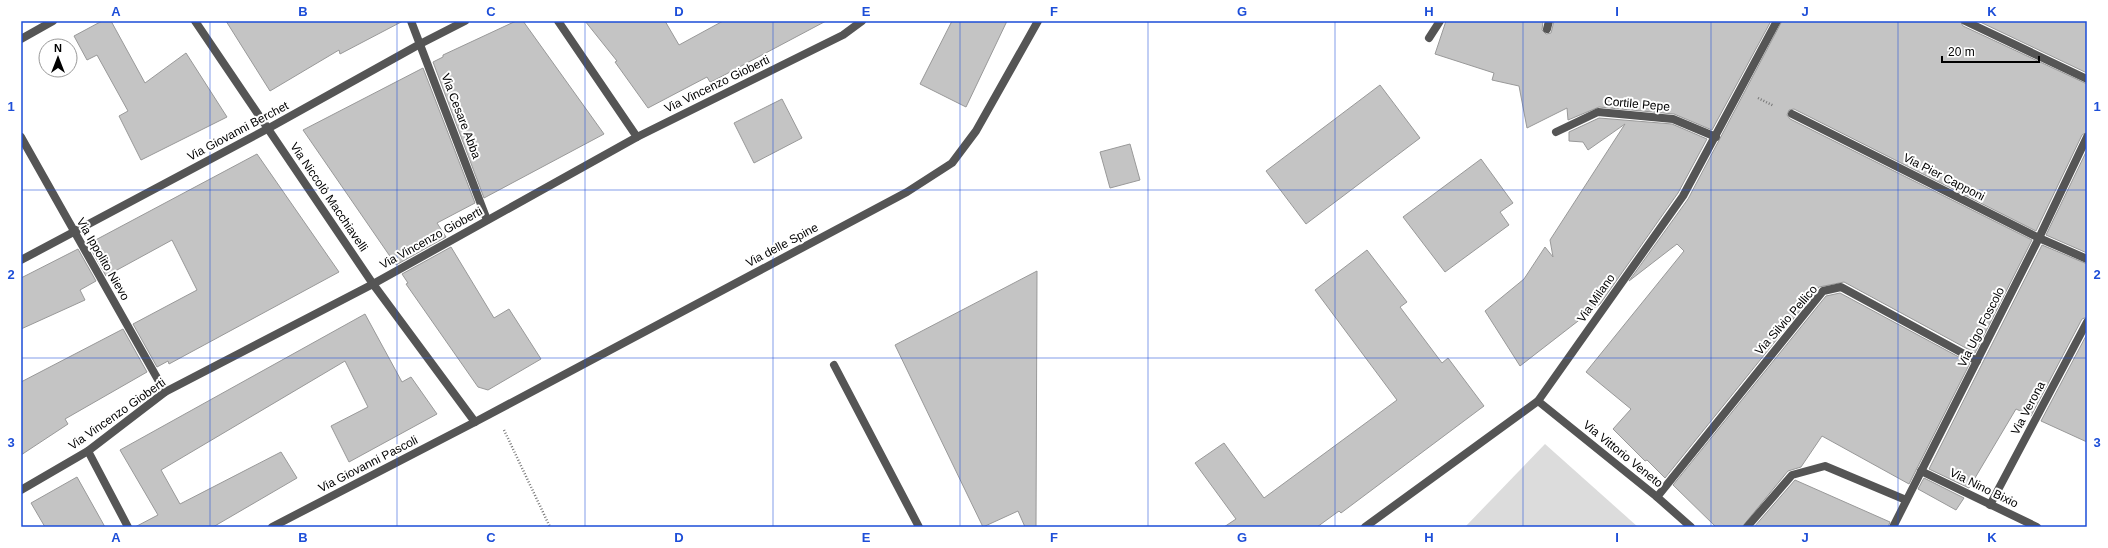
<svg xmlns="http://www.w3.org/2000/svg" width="2108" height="548" font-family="Helvetica,sans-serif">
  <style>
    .green { fill: #dcdcdc }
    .building { fill: #c4c4c4; stroke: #999 }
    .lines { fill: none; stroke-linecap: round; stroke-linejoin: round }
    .path { stroke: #777; stroke-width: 2.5; stroke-dasharray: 1 2; stroke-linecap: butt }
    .lane { stroke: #555; stroke-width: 8 }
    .street { stroke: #555; stroke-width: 8 }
    .grid { fill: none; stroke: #1d4ed8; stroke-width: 1; stroke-opacity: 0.55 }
    .labels { text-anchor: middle; stroke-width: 4; stroke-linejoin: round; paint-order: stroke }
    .street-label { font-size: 12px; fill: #000; stroke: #fff }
    .neatline { fill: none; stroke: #1d4ed8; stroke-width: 1.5 }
    .grid-label { font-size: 13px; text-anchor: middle; font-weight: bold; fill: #1d4ed8 }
  </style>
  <rect width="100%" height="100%" fill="#fff"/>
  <path class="green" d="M1545,444L1638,527H1465Z"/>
  <g class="building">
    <path d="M102,21H111L145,83L186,53L227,117L141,160L119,116L128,111L97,55L87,60L74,36Z"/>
    <path d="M226,21H403L340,54L339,50L270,91Z"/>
    <path d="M516,21H523L604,134L484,198L433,62L443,57V55Z"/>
    <path d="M585,21H665L679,45L723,21H826L713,81L710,82L707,77L648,108L615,62L617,61Z"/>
    <path d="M952,21H1007L966,107L920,84Z"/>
    <path d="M1446,21H1543L1542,30L1546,34L1551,33L1554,21H1771L1712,130L1674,114L1599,107L1568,120L1567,108L1527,128L1519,86L1492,80L1494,73L1435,54Z"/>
    <path d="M1782,21H1960L1963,26L2087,84V132L2082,135L2036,231L1794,109L1789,110L1787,115L1790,119L2032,240L1975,353L1844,282L1819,287L1665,478L1647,460L1645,461L1613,429L1631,409L1586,372L1684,251L1677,244L1629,281L1688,199Z"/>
    <path d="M1978,21H2087V73Z"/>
    <path d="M423,68L475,203L437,223L446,237L396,265L303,130Z"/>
    <path d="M1380,85L1420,138L1306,224L1266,171Z"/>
    <path d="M782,99L802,138L754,163L734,123Z"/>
    <path d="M1599,118L1672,124L1707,139L1678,193L1600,304L1520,366L1485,311L1524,279L1545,247L1553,257L1550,240L1625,124L1588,150L1583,142L1569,141V132Z"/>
    <path d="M1130,144L1140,180L1110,188L1100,152Z"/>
    <path d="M2087,150V253L2046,235Z"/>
    <path d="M257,154L339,272L169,364L168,361L157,367L133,324L197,290L172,240L106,276L88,244Z"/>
    <path d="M1481,159L1513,203L1500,212L1509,225L1445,272L1403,217Z"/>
    <path d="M2042,245L2087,264V317L2082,319L2031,416L2016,409L1969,488L1929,469Z"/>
    <path d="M451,247L494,318L509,309L541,359L488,390L478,387L406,284L408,283L402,274Z"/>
    <path d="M78,249L96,281L80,290L85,300L21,329V278Z"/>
    <path d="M1367,250L1407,302L1400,307L1442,363L1448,358L1484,406L1341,513L1339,511L1317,527H1224L1236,519L1195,463L1224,443L1264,498L1397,400L1315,290Z"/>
    <path d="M1037,271L1036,527H1025L1018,511L983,527L895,345Z"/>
    <path d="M1840,293L1970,363L1909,484L1822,436L1801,467L1788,471L1742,527H1716L1673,485L1826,296Z"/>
    <path d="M365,314L402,382L411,377L437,414L349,462L331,426L368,407L345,361L161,470L180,504L281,452L297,478L213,527H135L158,515L120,450Z"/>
    <path d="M123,329L147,372L65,419L68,424L21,455V382Z"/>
    <path d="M2087,334V442L2041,421Z"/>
    <path d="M77,477L105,527H45L31,503Z"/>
    <path d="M1924,478L1964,498L1956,510L1918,489Z"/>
    <path d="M1795,480L1890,522L1888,527H1754Z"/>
  </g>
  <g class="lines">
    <g class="path">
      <path d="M1758,98L1774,106"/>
      <path d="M504,430L550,527"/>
    </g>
    <path class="lane" d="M834,365L919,527"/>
    <g class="street">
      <path d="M195,21L373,284L475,422"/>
      <path d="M411,21L487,220"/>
      <path d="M558,21L637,137"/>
      <path d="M1965,21L2087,79"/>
      <path d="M1547,29L1549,21"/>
      <path d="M1429,38L1440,21"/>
      <path d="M21,39L53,21"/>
      <path d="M1792,114L2039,238L2087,259"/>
      <path d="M1556,132L1598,112L1673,119L1716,137"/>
      <path d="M21,137L165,392"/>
      <path d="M21,260L269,128L420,44L465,21"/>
      <path d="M1538,401L1657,497L1691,527"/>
      <path d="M88,451L128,527"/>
      <path d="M1921,471L2037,527"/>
      <path d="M21,490L88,451L165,392L373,284L637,137L843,35L862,21"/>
      <path d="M1657,497L1823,291L1841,287L1977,361"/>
      <path d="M1990,505L2087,322"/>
      <path d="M272,527L475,422L907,192L952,163L976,131L1038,21"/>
      <path d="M1365,527L1538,401L1683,196L1777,21"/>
      <path d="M1747,527L1792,475L1825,466L1906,500"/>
      <path d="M1893,527L2039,238L2087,137"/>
    </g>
  </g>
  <path class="grid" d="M210,21V527M397,21V527M585,21V527M773,21V527M960,21V527M1148,21V527M1335,21V527M1523,21V527M1711,21V527M1898,21V527M21,190H2087M21,358H2087"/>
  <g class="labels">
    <g class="street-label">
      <text transform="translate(717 84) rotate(-26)" y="4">Via Vincenzo Gioberti</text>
      <text transform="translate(1637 104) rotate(5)" y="4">Cortile Pepe</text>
      <text transform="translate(461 116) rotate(69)" y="4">Via Cesare Abba</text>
      <text transform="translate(238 131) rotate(-28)" y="4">Via Giovanni Berchet</text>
      <text transform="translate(1944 177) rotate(27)" y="4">Via Pier Capponi</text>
      <text transform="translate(329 197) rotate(56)" y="4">Via Niccolò Macchiavelli</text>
      <text transform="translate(431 238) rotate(-29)" y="4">Via Vincenzo Gioberti</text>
      <text transform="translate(782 245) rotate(-28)" y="4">Via delle Spine</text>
      <text transform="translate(103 259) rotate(60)" y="4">Via Ippolito Nievo</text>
      <text transform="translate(1596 298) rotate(-55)" y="4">Via Milano</text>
      <text transform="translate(1786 320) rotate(-49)" y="4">Via Silvio Pellico</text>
      <text transform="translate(1981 327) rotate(-63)" y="4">Via Ugo Foscolo</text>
      <text transform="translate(2028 408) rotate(-62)" y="4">Via Verona</text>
      <text transform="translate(117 414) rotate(-35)" y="4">Via Vincenzo Gioberti</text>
      <text transform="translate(1623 454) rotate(39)" y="4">Via Vittorio Veneto</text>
      <text transform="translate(368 464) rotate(-27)" y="4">Via Giovanni Pascoli</text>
      <text transform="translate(1984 488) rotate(26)" y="4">Via Nino Bixio</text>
    </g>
  </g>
  <rect width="2108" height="548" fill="none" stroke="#ffffff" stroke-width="44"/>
  <g transform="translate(58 58)"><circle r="19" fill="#ffffff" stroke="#999999"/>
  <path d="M0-3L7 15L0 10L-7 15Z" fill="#000000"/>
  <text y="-6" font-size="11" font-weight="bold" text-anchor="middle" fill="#000000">N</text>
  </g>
  <path d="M1942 56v6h97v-6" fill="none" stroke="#000000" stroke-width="2"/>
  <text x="1948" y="56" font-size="12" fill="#000000" stroke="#ffffff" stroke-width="3" paint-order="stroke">20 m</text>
  <rect x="22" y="22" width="2064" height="504" class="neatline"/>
  <g class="grid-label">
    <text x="116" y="16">A</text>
    <text x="303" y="16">B</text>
    <text x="491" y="16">C</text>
    <text x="679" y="16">D</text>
    <text x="866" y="16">E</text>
    <text x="1054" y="16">F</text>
    <text x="1242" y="16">G</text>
    <text x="1429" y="16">H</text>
    <text x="1617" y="16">I</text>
    <text x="1805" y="16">J</text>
    <text x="1992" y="16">K</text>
    <text x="11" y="111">1</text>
    <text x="2097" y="111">1</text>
    <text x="11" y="279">2</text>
    <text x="2097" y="279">2</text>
    <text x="11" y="447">3</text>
    <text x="2097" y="447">3</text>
    <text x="116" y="542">A</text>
    <text x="303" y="542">B</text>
    <text x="491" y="542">C</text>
    <text x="679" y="542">D</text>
    <text x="866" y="542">E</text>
    <text x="1054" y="542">F</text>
    <text x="1242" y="542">G</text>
    <text x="1429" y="542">H</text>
    <text x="1617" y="542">I</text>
    <text x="1805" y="542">J</text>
    <text x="1992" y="542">K</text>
  </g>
</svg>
